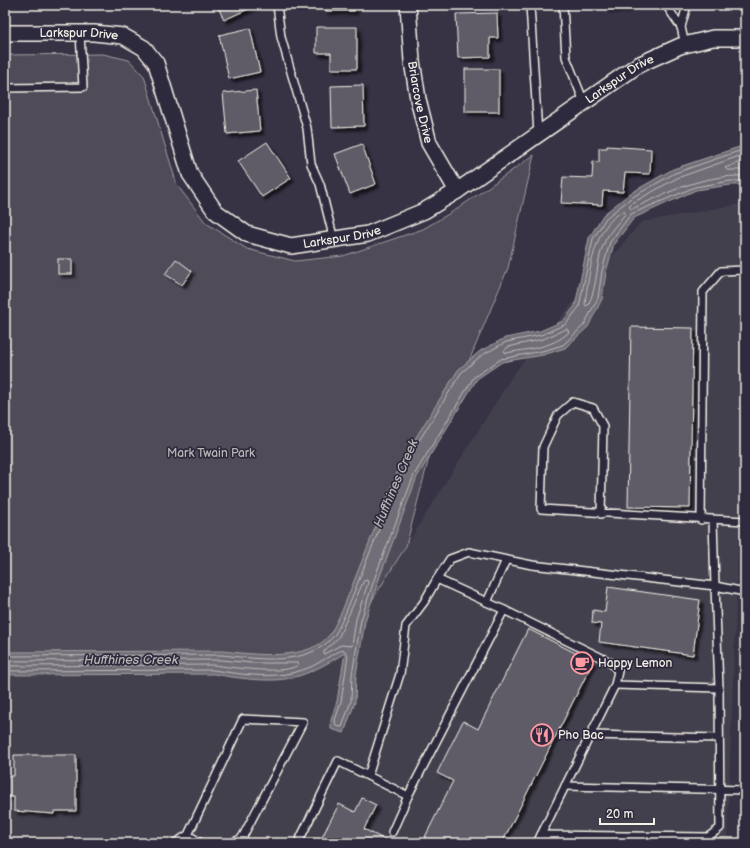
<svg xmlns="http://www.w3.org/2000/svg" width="750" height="848" font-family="'Balsamiq Sans',sans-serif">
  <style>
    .built { fill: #433f4e }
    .green { fill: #504b59; stroke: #a29ea0 }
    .water { fill: #726e77; stroke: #a6a2a4 }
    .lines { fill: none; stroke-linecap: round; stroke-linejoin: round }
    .shore { stroke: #c0bdbb; stroke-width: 1 }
    .building { fill: #5f5c67; stroke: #f4f1e8; filter: url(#shadow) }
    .lane-casing { stroke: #f4f1e8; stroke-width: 10 }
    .street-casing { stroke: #f4f1e8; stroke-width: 18 }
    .lane { stroke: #2f2a3d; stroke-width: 7 }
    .street { stroke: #2f2a3d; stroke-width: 15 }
    .labels { text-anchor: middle; stroke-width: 3.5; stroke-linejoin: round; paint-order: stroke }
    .street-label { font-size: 12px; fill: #f4f1e8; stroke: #2f2a3d }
    .park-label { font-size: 12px; fill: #bbb7b6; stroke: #2f2a3d }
    .poi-label { font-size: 12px; fill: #f4f1e8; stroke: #2f2a3d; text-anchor: start }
    .water-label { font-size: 13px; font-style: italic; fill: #bab6b5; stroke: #2f2a3d }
  </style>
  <defs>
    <filter id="shadow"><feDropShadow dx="3.5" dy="3.5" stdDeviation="1" flood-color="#0009"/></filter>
  </defs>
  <rect width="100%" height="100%" fill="#373244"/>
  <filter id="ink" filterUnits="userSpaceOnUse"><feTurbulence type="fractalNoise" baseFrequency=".025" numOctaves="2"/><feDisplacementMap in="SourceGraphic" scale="8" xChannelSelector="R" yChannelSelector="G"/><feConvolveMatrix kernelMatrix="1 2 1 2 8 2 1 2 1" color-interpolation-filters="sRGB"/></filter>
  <g filter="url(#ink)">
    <path class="built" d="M745,203V369L727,843H5V660L336,658L514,373L641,222Z"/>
    <path class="green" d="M103,54L129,60L144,76L177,185L206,223L247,249L295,261L343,256L423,229L457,209L534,155L508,268L430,454L406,546L336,658L5,660V55Z"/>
    <path class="water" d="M745,145V185H731L696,190L634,218L614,244L606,272L602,299L588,327L565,348L543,355L502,362L477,379L417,477L380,576L365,621L356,675L355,702L344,733L331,729V720L337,701L345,653C328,663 310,674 291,678C270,683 235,678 214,674L5,675V652L222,651C253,654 310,663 331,633C335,626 338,618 342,611L403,458L458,370L480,351L505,338L540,331L563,321L575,306L589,238L603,215L629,194L673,169Z"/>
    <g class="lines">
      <g class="shore">
        <path d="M745,154L677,178L634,202L629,207L632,209C671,191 701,175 745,176"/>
        <path d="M745,160L725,168L727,170H745"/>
        <path d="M624,211L625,214C619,222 611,230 606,239C595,259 599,285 588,305L586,306L585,304C589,275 593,224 624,211Z"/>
        <path d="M567,329L569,332C553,348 527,349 506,353L504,351L508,347L543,339Z"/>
        <path d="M364,581L367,580L368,583L356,619L352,646L341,645L324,654V651L338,638Z"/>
        <path d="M5,656L222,655C258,659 306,667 333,637C338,631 342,620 346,612L407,460L461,373L482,355L506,342L541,335L566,324L579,307L593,239L606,218L631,198L675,173L745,149"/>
        <path d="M5,661L222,660L251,663H297L299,664C288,676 230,667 213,665L5,666"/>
        <path d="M5,671L213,670C245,675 278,680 308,668C319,664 335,651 344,650L348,655L341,702L335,720L336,726L342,727L351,701L352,675L361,620L376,574L414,475L474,377L501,359L542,351L563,345L584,325L598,298L602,271L610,242L631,214L695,187L730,181H745"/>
      </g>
    </g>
    <g class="building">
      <path d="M217,5H255V6L224,20Z"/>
      <rect x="325" y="5" width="29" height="6"/>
      <path d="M606,5H625L626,8L606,9Z"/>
      <path d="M497,13L498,38H490V57L458,58L456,14Z"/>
      <path d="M316,27H357V69H331V53H316Z"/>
      <path d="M250,28L260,72L229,79L219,35Z"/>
      <rect x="465" y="69" width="34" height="43"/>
      <path d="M363,85L364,126L332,127L331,86Z"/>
      <path d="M256,90L260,131L227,134L223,93Z"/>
      <path d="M267,142L291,178L262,197L238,161Z"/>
      <path d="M362,144L376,184L350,194L335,154Z"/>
      <path d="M607,146L651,149L650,174L625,173L623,192L603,191L602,205L561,203L563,177L592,178L593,161L599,162V148H607Z"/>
      <rect x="58" y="259" width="14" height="15"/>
      <path d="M176,259L192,271L182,285L165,274Z"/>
      <path d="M631,327L693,328L690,508L628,507Z"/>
      <path d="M608,587L700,600L693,655L599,642L601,624L592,623L593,610L605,612Z"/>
      <path d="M528,629L593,662L502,843H422L453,781L437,773L463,721L478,729Z"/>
      <path d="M14,755H76V811H54V814L14,811V797H5V776H14Z"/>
      <path d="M362,798L376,805L364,829L391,843H319L339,804L355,812Z"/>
    </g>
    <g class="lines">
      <g class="lane-casing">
        <g id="lane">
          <path d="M277,5L281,37L307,128L311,164L320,184L334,240"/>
          <path d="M530,5L538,134"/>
          <path d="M563,5L566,57L584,102"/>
          <path d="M666,5L681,27L685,45"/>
          <path d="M681,27L687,5"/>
          <path d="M5,88L83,87L80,33"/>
          <path d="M601,514L603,426L593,408L573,402L558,415L543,447L541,509L745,521"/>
          <path d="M701,520L703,292L721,271L745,270"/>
          <path d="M437,579L450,559L469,552L532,565L715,586L713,520"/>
          <path d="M487,602L506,560"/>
          <path d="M615,685L719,688"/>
          <path d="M590,735L719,738"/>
          <path d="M368,776L400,674L406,626L424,602L437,579L504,610"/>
          <path d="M565,786L745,790"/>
          <path d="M392,832L408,796"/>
          <path d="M188,835L201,843"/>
          <path d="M541,835L708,837L720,828L719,688L715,586L745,592"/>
          <path d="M175,843L188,835L243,719L303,722L242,838L232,843"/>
          <path d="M298,843L338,761L408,796L504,610L610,662L618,671L615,685L537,843"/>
        </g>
      </g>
      <g class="street-casing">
        <g id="street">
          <path id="s1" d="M408,5L412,61L418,99L429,143L457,191"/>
          <path id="s2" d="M5,33H94L123,36L144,48L156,63L190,174L215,211L247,234L291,246L368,234L424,211L457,191L638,65L680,46L713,38H745"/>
        </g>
      </g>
      <use href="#lane" class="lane"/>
      <use href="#street" class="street"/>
    </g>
  </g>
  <defs>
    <g id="cafe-ring" transform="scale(1.15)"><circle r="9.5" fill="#2f2a3d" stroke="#ff9aa2" stroke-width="1.5"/><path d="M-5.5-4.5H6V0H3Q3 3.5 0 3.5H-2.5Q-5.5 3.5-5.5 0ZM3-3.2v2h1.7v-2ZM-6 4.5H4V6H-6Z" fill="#ff9aa2"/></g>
    <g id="restaurant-ring" transform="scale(1.15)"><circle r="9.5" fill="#2f2a3d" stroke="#ff9aa2" stroke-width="1.5"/><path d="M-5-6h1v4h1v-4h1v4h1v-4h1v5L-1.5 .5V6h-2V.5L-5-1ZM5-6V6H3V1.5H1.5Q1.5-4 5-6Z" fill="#ff9aa2"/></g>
  </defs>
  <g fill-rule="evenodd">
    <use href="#cafe-ring" x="582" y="663"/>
    <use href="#restaurant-ring" x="542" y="735"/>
  </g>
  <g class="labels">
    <g class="street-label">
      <text dy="4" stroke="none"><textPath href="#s2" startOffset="74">Larkspur Drive</textPath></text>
      <text dy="4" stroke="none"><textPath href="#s2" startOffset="782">Larkspur Drive</textPath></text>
      <text dy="4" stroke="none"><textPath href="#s1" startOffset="98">Briarcove Drive</textPath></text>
      <text dy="4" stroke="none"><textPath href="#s2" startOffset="459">Larkspur Drive</textPath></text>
    </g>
    <g class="park-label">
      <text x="211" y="457">Mark Twain Park</text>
    </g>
    <g class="poi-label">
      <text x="598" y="667">Happy Lemon</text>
      <text x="558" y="739">Pho Bac</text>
    </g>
    <g class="water-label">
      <text transform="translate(395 483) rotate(-67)" y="5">Huffhines Creek</text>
      <text x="131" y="664">Huffhines Creek</text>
    </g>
  </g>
  <rect width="750" height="848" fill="none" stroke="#2f2a3d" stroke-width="20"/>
  <rect x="10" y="10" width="730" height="828" fill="none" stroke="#f4f1e8" stroke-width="1.5" filter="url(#ink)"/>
  <path d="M600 818v6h54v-6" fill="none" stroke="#f4f1e8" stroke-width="2"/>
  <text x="606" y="818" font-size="12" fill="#f4f1e8" stroke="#2f2a3d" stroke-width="3" paint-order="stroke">20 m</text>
</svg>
